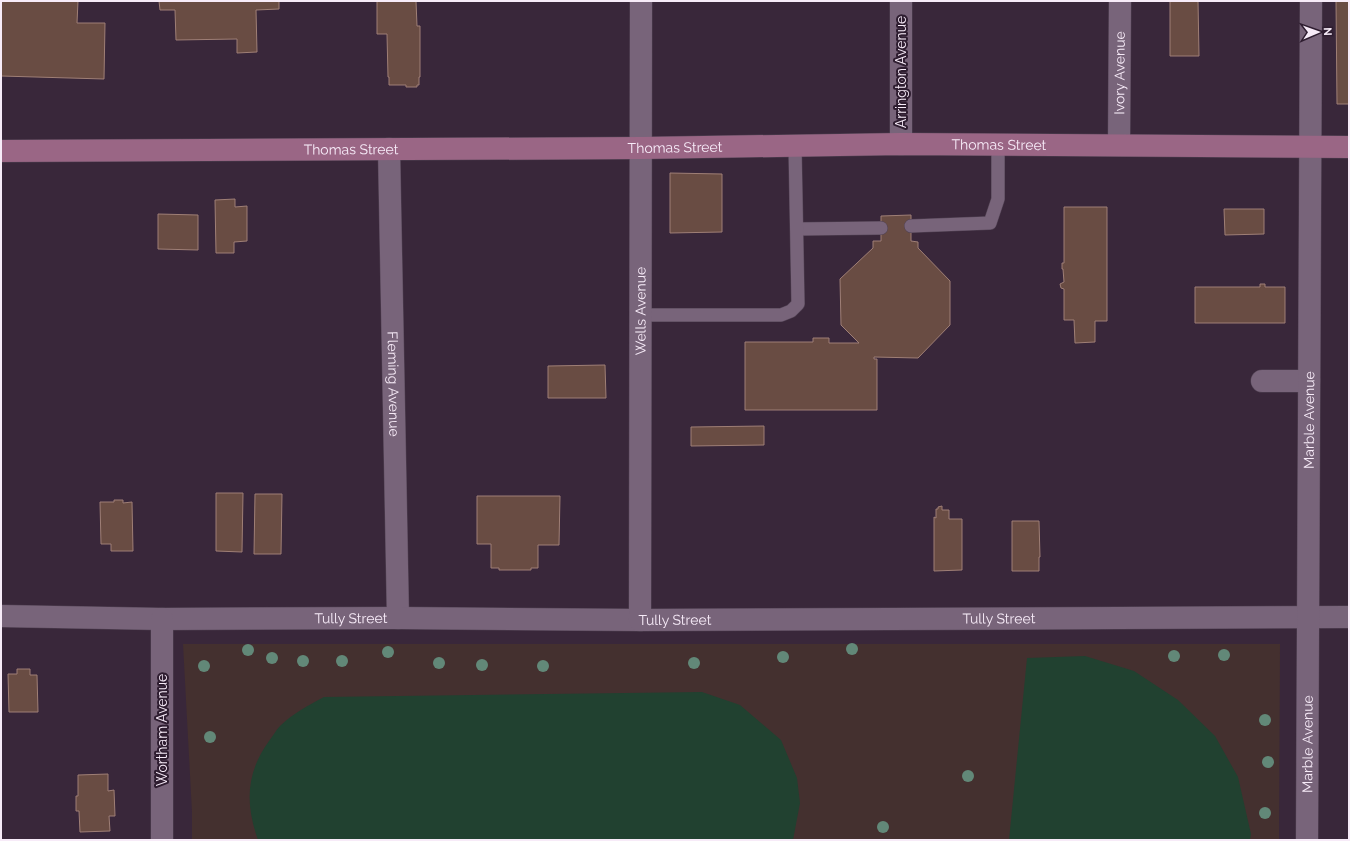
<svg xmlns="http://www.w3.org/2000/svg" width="1350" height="841" font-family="Raleway,sans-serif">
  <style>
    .education { fill: #44302f }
    .green { fill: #214130 }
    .building { fill: #694c43; stroke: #9f7f76 }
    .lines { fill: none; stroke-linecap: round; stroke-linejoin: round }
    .service-casing { stroke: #534455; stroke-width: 14 }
    .minor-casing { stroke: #534455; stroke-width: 23 }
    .primary-casing { stroke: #534455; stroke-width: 23 }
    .service { stroke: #78647a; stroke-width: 13 }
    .minor { stroke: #78647a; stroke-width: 22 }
    .primary { stroke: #9a6685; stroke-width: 22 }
    .tree { fill: #628878 }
    .labels { text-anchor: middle; stroke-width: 4; stroke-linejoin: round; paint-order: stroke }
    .street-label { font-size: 14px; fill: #f7ebf8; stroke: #2e1d30 }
  </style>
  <rect width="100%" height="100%" fill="#39273a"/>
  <path class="education" d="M183,644H1280L1279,840H192V812Z"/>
  <g class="green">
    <path d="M1085,656L1134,671L1178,700L1215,736L1238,777L1251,834L1250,840H1009L1027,658Z"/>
    <path d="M702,692L740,705L781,740L797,778L800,803L793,840H258C245,803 246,773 269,741C273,736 276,730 280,726C292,714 309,705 324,697Z"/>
  </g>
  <g class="building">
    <path d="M1,1H78L77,23H105L104,79L1,76Z"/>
    <path d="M159,1H279V9L256,10L257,52L237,53V39L176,40L175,10H160Z"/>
    <path d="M377,1H416L417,26H420V77H419V85H417V87H406V85H389V77H388L387,34H377Z"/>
    <path d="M1170,1H1198L1199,56H1170Z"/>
    <path d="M1336,1H1349V104H1337Z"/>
    <path d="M670,173L722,174V232L670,233Z"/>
    <path d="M235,199V207L247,206V241L234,242V253H216L215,200Z"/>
    <path d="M1064,207H1107V321H1095V342L1075,343L1074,320H1064V289L1061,288L1060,284L1064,282L1063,269H1062V263H1064Z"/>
    <path d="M1224,209H1264V234L1225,235Z"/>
    <path d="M158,214L198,215V250L158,249Z"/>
    <path d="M911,215V241L918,242V248L950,281V325L918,358L874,357V359H877V410H745V342H813V338H829V343H859L841,325L840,279L873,248V241H881V216Z"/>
    <path d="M1260,284H1265V287H1285V323H1195V287H1260Z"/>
    <path d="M605,365L606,398H548V366Z"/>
    <path d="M764,426V445L691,446V427Z"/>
    <path d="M216,493H243L242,552L216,551Z"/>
    <path d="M255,494H282L281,554H254Z"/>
    <path d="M477,496H560L559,545H538V568H531V570H499V568H491V544H477Z"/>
    <path d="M114,500H123V503L132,502L133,551H111V544H101L100,502H114Z"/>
    <path d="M942,506V510H949V519H962V570L934,571V517L936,518V509H938V507Z"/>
    <path d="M1012,521H1039L1040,557H1039V571H1012Z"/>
    <path d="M17,669H30V675H37L38,712H9L8,674H17Z"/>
    <path d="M108,774V791L114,790L115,816H109L110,831L80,832L79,811H76V796H78V775Z"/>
  </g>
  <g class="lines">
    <g class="service-casing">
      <g id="service">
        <path d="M911,226L990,223L998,199V144"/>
        <path d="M797,229L881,228"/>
        <path d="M641,315H781L791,311L798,304L795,146"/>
      </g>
    </g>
    <g class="minor-casing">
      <g id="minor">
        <path d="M901,144V1"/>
        <path id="s1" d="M1119,145L1120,1"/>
        <path id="s2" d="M389,149L398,618"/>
        <path d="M1262,381H1309"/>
        <path id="s3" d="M1,616L162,619L398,618L640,620L1349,617"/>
        <path id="s4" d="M640,620L641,1"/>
        <path d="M162,840V619"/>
        <path id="s5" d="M1307,840L1311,1"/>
      </g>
    </g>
    <g class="primary-casing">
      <g id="primary">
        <path id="s6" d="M1,151L642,148L901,144L1349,147"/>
      </g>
    </g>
    <use href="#service" class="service"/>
    <use href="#minor" class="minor"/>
    <use href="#primary" class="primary"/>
  </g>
  <g class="tree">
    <circle cx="852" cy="649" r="6"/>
    <circle cx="248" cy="650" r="6"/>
    <circle cx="388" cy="652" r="6"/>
    <circle cx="1224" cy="655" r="6"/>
    <circle cx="1174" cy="656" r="6"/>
    <circle cx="783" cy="657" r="6"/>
    <circle cx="272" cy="658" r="6"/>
    <circle cx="303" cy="661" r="6"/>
    <circle cx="342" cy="661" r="6"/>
    <circle cx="439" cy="663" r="6"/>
    <circle cx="694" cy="663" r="6"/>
    <circle cx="482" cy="665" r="6"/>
    <circle cx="204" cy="666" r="6"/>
    <circle cx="543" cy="666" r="6"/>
    <circle cx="1265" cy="720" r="6"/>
    <circle cx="210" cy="737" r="6"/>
    <circle cx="1268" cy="762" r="6"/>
    <circle cx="968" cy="776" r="6"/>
    <circle cx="1265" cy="813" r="6"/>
    <circle cx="883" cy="827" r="6"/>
  </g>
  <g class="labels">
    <g class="street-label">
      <text transform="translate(901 72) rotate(-90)" y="5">Arrington Avenue</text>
      <text dy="5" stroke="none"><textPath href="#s1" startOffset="72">Ivory Avenue</textPath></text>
      <text dy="5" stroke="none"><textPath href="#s6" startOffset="998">Thomas Street</textPath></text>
      <text dy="5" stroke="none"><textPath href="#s6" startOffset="674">Thomas Street</textPath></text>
      <text dy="5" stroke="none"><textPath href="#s6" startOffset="350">Thomas Street</textPath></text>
      <text dy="5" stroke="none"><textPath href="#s4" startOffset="309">Wells Avenue</textPath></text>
      <text dy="5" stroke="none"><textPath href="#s2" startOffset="235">Fleming Avenue</textPath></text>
      <text dy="5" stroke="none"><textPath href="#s5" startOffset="420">Marble Avenue</textPath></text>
      <text dy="5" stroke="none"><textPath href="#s3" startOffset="350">Tully Street</textPath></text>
      <text dy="5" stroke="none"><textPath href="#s3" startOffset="998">Tully Street</textPath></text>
      <text dy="5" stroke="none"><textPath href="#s3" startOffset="674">Tully Street</textPath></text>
      <text transform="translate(162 730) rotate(-90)" y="5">Wortham Avenue</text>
      <text dy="5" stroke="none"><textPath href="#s5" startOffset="96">Marble Avenue</textPath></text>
    </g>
  </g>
  <rect width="1350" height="841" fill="none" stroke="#f7ebf8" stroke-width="4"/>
  <g transform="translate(1318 32) rotate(88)" stroke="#2e1d30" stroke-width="3" paint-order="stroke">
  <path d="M0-3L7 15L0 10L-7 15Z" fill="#f7ebf8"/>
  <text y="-6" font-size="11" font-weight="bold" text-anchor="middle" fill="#f7ebf8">N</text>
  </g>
</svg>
